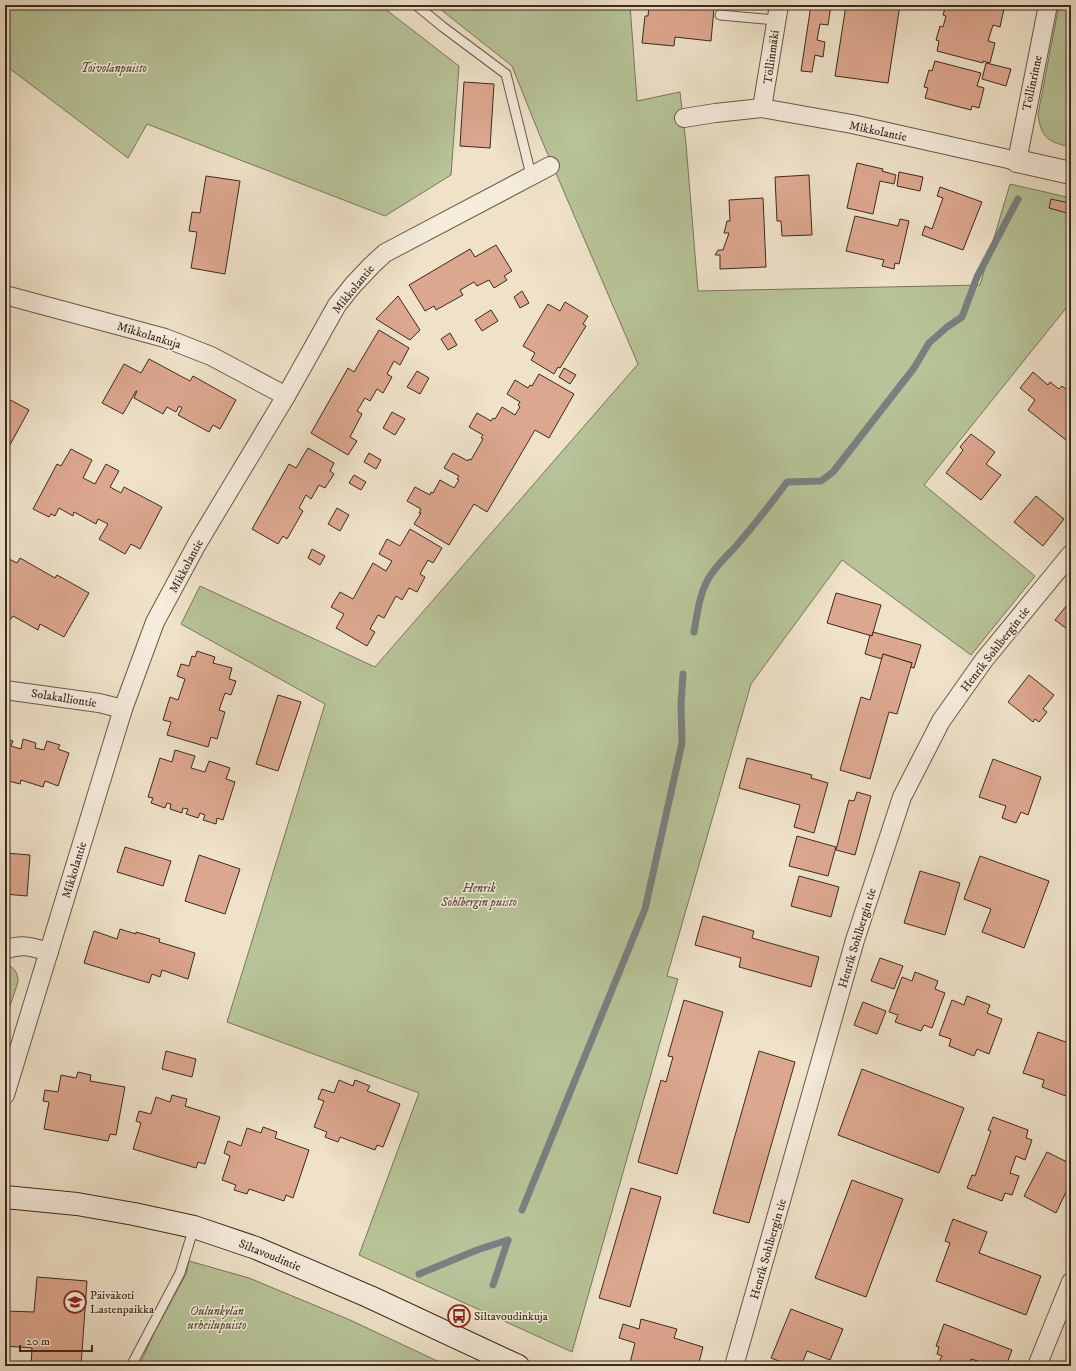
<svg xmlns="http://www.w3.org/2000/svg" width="1076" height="1371" font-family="'IM FELL DW Pica',serif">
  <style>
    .green { fill: #b7c398; stroke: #7a765b }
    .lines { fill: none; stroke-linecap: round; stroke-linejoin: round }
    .stream { stroke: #798080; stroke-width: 7 }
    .building { fill: #dca78f; stroke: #3e2a1e }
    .service-casing { stroke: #6a5849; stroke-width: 11 }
    .minor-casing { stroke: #6a5849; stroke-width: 20 }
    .tertiary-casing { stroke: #6a5849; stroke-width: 24 }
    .secondary-casing { stroke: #3e2a1e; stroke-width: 24 }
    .service { stroke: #f5ecdc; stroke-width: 9 }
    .minor { stroke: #f5ecdc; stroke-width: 18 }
    .tertiary { stroke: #f5ecdc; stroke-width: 22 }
    .secondary { stroke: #f5ecdc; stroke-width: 22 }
    .labels { text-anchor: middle; stroke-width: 3; stroke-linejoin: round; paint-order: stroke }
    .street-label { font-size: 12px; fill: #3e2a1e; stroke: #f5ecdc }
    .park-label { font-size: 12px; font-style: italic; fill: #5c503c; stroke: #f5ecdc }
    .poi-label { font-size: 12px; fill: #3e2a1e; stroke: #f5ecdc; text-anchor: start }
  </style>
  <rect width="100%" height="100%" fill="#efe2c9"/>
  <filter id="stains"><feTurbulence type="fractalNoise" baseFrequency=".005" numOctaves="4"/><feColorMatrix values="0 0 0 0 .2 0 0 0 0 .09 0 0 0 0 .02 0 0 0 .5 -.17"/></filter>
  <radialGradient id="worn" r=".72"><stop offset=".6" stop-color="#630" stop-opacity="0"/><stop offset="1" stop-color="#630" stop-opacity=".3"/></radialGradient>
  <g class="green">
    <path d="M5,5H380L459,66L451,175L385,216L147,124L128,158L5,65Z"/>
    <path d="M435,5H630L637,101L680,92L686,144L698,291L980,285L1010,184L1071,198V302L924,485L1035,576L971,655L842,560L751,684L667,976L678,979L572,1352L359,1255L419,1093L227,1022L325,704L181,624L200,586L375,667L638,364L540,136L512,66Z"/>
    <path d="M1059,5H1071V147C1048,142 1041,138 1038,114Z"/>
    <path d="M5,964C14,967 18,972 18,982L5,1021Z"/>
    <path d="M189,1261L249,1278L350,1320L448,1366H139L154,1333L186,1274Z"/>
  </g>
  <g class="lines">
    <g class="stream">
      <path d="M694,632C697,615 699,597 707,581C714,567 726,557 737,545C754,525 771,504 787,482L821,481L833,472L914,368L929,343L947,327L962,317L977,277L1018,199"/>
      <path d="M522,1210L645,909L682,743L681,704L683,674"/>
      <path d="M419,1274L477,1250L508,1240"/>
      <path d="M493,1285L508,1240"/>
    </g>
  </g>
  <g class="building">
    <path d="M649,5H678L714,8L711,41L675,37L674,46L642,43L645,16H648Z"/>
    <path d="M811,5H831L828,25L820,24L817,40L825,42L823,57L815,55L812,72L801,71Z"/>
    <path d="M846,5H900L888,83L835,76Z"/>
    <path d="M946,5H998V7L1004,9L1000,27L993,25L988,41L995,43L990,63L983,61V63L937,51L939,41L936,40L940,26L943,27L946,16L943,15Z"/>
    <path d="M935,61L981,73L977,86L984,88L979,108L972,106L971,110L925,98L928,88L924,87L929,70L932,71Z"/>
    <path d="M986,63L1011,69L1006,86L982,79Z"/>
    <path d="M464,82L494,84L490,148L460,146Z"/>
    <path d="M857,163L883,169L882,171L896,175L894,184L880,181L873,214L847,208Z"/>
    <path d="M899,172L923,177L920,191L897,186Z"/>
    <path d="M809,175L812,235L782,236L781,221H777L775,177Z"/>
    <path d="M206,176L240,181L225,274L191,268L197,232L189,231L192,212L200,213Z"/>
    <path d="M940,187L982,202L963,250L922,235L925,226L932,229L943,198L937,196Z"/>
    <path d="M763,198L766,267L720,269V255H715L718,250H723L729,233H724L727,221H730L729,200Z"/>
    <path d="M1051,199L1069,203L1067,213L1049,208Z"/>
    <path d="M855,216L898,226L900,219L909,221L899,264L895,263L894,269L882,266L884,260L846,251Z"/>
    <path d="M496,245L512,271L504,276L507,280L494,288L489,280L477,286L474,282L460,290L463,295L436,310L434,306L425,311L409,285L470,249L475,257Z"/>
    <path d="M522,291L529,303L520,308L514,297Z"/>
    <path d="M398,296L420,330L410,340L376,319Z"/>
    <path d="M565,302L588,316L583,324L586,326L560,368L558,367L554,374L531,360L535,353L523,346L548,304L560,311Z"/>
    <path d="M491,310L498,321L482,331L475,320Z"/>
    <path d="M379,330L409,348L400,365L394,361L387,374L392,377L383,393L377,389L370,401L365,398L357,411L362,414L350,437L357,441L348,455L311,433L348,368L354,372Z"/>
    <path d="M450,333L457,345L448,350L441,339Z"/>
    <path d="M149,359L190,381L193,376L236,400L220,429L213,425L209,432L178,415L182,408L179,406L176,412L167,407L163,414L134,398L137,391H136L123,414L102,403L124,364L141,373Z"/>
    <path d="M564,368L576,375L570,384L559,377Z"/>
    <path d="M417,371L429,378L420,394L407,387Z"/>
    <path d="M1033,372L1048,385L1050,382L1059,389L1062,386L1071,393V444L1028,410L1035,400L1020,388Z"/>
    <path d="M539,374L574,394L549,438L535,430L487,512L474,504L449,545L414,524L421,513H419L421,509L407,501L415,487L430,495L431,492L433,493L440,480L454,488L459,480L457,479L459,476L444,468L453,453L468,461L469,459L471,460L483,439L481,438L483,435L469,427L477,413L491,421L493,418L495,419L502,407L515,415L520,407L518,405L520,402L507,394L515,380L528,388L530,385L532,386Z"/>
    <path d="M5,397L29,410L5,454Z"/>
    <path d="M392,412L405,419L395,435L383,428Z"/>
    <path d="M971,434L995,452L986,464L1001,475L981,500L946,473L963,450L960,447Z"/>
    <path d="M308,448L334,463L330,471L334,474L325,488L319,485L311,499L306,495L299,508L303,511L287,539L283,536L278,544L252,529L289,464L296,468Z"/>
    <path d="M71,449L92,460L83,478L95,484L106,464L119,471L110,487L121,493L124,487L162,507L140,549L131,544L125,554L99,539L108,524L98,519L96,524L74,512L73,516L59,508L55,516L51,514L49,517L33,509L57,464L61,466Z"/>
    <path d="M369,453L381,460L376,469L364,462Z"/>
    <path d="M354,475L366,482L361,490L349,483Z"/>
    <path d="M1036,496L1064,519L1043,546L1014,522Z"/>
    <path d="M337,508L349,515L340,531L328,524Z"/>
    <path d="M410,529L442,548L433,563L428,560L420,574L425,577L417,592L409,588L402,600L396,596L384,618L378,615L370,629L375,632L367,646L336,628L344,614L331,607L340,592L353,599L373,563L386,571L392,561L379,554L387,539L400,546Z"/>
    <path d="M312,549L325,556L320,565L308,558Z"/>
    <path d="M7,558L17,563L20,558L55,578L57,575L89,593L64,637L40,624L38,630L13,616L10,620L5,618V561Z"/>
    <path d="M836,593L881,605L872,636L827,623Z"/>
    <path d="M1071,600V632L1055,620Z"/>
    <path d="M873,632L921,645L914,668L910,667L912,663L883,654L882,659L865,654L870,635L872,636Z"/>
    <path d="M197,651L215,657L213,663L232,668L229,679L236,681L231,695L225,693L219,710L225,712L217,739L211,737L208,747L167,735L171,722L163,720L170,697L178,700L185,679L177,676L181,664L189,666L192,656L195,657Z"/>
    <path d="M883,654L912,663L897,714L889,712L870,779L840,770L861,697L870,700Z"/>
    <path d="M1029,675L1054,695L1043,709L1047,712L1039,722L1035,719L1033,722L1008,702Z"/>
    <path d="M278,695L301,702L278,771L256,764Z"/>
    <path d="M5,738L13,741L11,746L21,749L23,739L36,743L35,748L44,750L47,741L60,745L58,749L69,753L58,786L45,781L43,787L21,780L20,784L5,780Z"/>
    <path d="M175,750L195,756L191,768L205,772L209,761L230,768L226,779L235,782L223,820L217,818L216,824L203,820L205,815L200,813L198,818L186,814L188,809L183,808L182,813L170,809L171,804L167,803L165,808L151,803L153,798L148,797L160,758L172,762Z"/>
    <path d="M747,758L812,775L811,778L828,783L814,833L794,827L800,805L739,788Z"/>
    <path d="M993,759L1041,777L1028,815L1021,812L1016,823L1002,818L1006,806L979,797Z"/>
    <path d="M857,792L871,796L855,855L836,850L849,800L854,801Z"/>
    <path d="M797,836L836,847L828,876L789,866Z"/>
    <path d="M125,847L171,861L163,886L117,872Z"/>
    <path d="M5,853L30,855L27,896L5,894Z"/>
    <path d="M199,855L240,869L225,914L185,901Z"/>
    <path d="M980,856L1049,881L1024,948L982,932L991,909L964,899Z"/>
    <path d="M920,871L960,883L945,935L904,923Z"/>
    <path d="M799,876L839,887L831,917L791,906Z"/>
    <path d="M703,916L754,931L752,938L819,957L811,987L739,967L741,958L695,945Z"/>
    <path d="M120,929L136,934V932L160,939L159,942L195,953L188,979L162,970L160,977L152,974L149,983L84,963L94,931L117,939Z"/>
    <path d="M880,958L903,966L894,989L871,981Z"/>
    <path d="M915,972L938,981L935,989L945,993L932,1028L924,1025L921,1031L895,1022L898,1015L889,1012L902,977L912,981Z"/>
    <path d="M967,996L990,1005L987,1013L1002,1019L989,1054L977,1049L974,1056L949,1046L951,1039L939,1035L952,1000L964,1005Z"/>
    <path d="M684,1000L723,1012L677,1174L638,1162L661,1080L666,1082L673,1057L668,1056Z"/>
    <path d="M863,1002L886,1011L877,1034L854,1025Z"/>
    <path d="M1038,1032L1071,1044V1098L1042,1087L1044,1080L1023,1073Z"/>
    <path d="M166,1051L196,1059L192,1077L162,1069Z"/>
    <path d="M759,1051L795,1062L749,1223L713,1213Z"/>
    <path d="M862,1069L964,1108L939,1173L838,1135Z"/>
    <path d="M78,1072L91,1075L90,1081L125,1087L116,1135L110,1134L108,1141L44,1129L49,1102L43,1101L45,1090L58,1092L61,1075L76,1078Z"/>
    <path d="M339,1080L353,1086L355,1080L370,1086L367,1091L400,1104L383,1147L377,1145L375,1150L340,1137L338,1142L325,1137L327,1132L314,1127L324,1101L318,1099L322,1089L334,1093Z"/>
    <path d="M172,1095L187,1099L185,1106L220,1117L205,1164L198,1162L196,1168L133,1149L141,1123L136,1121L139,1111L151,1114L156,1097L170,1102Z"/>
    <path d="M993,1117L1028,1130L1026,1138L1032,1140L1025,1160L1016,1156L1010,1173L1019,1176L1012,1195L1005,1193L1002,1201L967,1188L972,1175L975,1176L991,1131L988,1130Z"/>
    <path d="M263,1127L277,1132L275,1138L309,1150L293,1198L286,1195L284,1201L249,1189L247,1194L234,1190L236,1185L222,1180L230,1156L224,1153L228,1141L241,1146L247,1128L261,1133Z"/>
    <path d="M1047,1152L1071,1164V1192L1067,1190L1056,1213L1024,1196Z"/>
    <path d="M852,1180L903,1199L866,1297L815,1278Z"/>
    <path d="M631,1188L661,1197L630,1307L599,1298Z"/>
    <path d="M953,1219L987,1232L979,1253L1041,1276L1026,1315L936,1281L950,1243L945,1241Z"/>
    <path d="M37,1277L87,1281L81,1366H31L32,1348L5,1346V1311L34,1312Z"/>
    <path d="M791,1309L843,1329L830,1360L807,1351L801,1366H792L771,1358Z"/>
    <path d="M641,1319L677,1329L674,1338L703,1347L698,1366H642L630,1363L635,1343L619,1338L623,1324L639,1329Z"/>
    <path d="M944,1324L1012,1350L1006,1366H983L984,1363L971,1359L968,1366H949L939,1362L942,1356L937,1354L939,1347L936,1346Z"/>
  </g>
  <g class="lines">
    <g class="service-casing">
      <g id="service">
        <path d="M416,5L443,27L506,74L531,175"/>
        <path d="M720,15L776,20"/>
        <path d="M131,1366L180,1273L194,1227"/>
      </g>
    </g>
    <g class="minor-casing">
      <g id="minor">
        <path d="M762,108L779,5"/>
        <path d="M684,118L715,113L762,108L852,124L1017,161L1048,5"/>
        <path d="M5,295L165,338L211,356L286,396"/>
        <path d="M5,690L99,703L123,709"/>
        <path d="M5,950C22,943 32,947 49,952"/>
        <path d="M5,1095L123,709L155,622L197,544L286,396L337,305L353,285L372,265L385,253L550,166"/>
        <path d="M734,1366L855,940L902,797L941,721L984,660L1071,554"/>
        <path d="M1037,1366L1071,1282"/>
      </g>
    </g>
    <g class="tertiary-casing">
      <path id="tertiary" d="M1017,161L1071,173"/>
    </g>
    <g class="secondary-casing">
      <path id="secondary" d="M5,1197L77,1204L134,1214L194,1227L256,1248L370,1297L518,1366"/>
    </g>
    <use href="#service" class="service"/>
    <use href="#minor" class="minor"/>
    <use href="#tertiary" class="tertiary"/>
    <use href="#secondary" class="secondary"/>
  </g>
  <defs>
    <g id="school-ring" transform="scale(1.15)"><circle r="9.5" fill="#f5ecdc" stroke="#8f2418" stroke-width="1.5"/><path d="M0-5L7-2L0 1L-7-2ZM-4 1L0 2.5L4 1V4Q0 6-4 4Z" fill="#8f2418"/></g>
    <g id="bus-ring" transform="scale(1.15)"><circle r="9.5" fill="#f5ecdc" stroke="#8f2418" stroke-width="1.5"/><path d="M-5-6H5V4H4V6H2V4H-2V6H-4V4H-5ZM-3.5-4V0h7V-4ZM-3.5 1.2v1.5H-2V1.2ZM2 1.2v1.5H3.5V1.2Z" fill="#8f2418"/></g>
  </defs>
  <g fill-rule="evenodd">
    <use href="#school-ring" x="75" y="1302"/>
    <use href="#bus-ring" x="459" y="1316"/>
  </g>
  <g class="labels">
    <g class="street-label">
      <text transform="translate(771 57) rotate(-82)" y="4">Töllinmäki</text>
      <text transform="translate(1032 83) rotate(-78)" y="4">Töllinrinne</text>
      <text transform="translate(878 131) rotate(12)" y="4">Mikkolantie</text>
      <text transform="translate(353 289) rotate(-51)" y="4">Mikkolantie</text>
      <text transform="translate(149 335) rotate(17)" y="4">Mikkolankuja</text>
      <text transform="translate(186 566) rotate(-62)" y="4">Mikkolantie</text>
      <text transform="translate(995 649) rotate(-52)" y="4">Henrik Sohlbergin tie</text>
      <text transform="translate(64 698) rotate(9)" y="4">Solakalliontie</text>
      <text transform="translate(74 870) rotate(-73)" y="4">Mikkolantie</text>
      <text transform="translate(857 938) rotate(-73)" y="4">Henrik Sohlbergin tie</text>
      <text transform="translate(768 1249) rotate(-74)" y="4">Henrik Sohlbergin tie</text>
      <text transform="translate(270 1255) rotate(22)" y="4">Siltavoudintie</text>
    </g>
    <g class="park-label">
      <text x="114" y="72">Toivolanpuisto</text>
      <text x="479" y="892">Henrik<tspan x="479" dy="14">Sohlbergin puisto</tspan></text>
      <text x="217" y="1315">Oulunkylän<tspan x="217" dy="14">urheilupuisto</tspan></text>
    </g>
    <g class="poi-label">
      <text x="90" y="1299">Päiväkoti<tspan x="90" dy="14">Lastenpaikka</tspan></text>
      <text x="474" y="1320">Siltavoudinkuja</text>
    </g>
  </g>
  <rect width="1076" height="1371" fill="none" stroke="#efe2c9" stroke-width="20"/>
  <rect x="6" y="6" width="1064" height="1359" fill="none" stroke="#3e2a1e" stroke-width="2"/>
  <rect x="10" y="10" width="1056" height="1351" fill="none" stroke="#3e2a1e"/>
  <path d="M20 1345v6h72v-6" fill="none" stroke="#3e2a1e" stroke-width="2"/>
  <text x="26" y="1345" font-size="12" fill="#3e2a1e" stroke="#f5ecdc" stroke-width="3" paint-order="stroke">20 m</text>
  <rect width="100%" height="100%" filter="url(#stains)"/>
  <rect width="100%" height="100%" fill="url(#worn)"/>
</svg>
